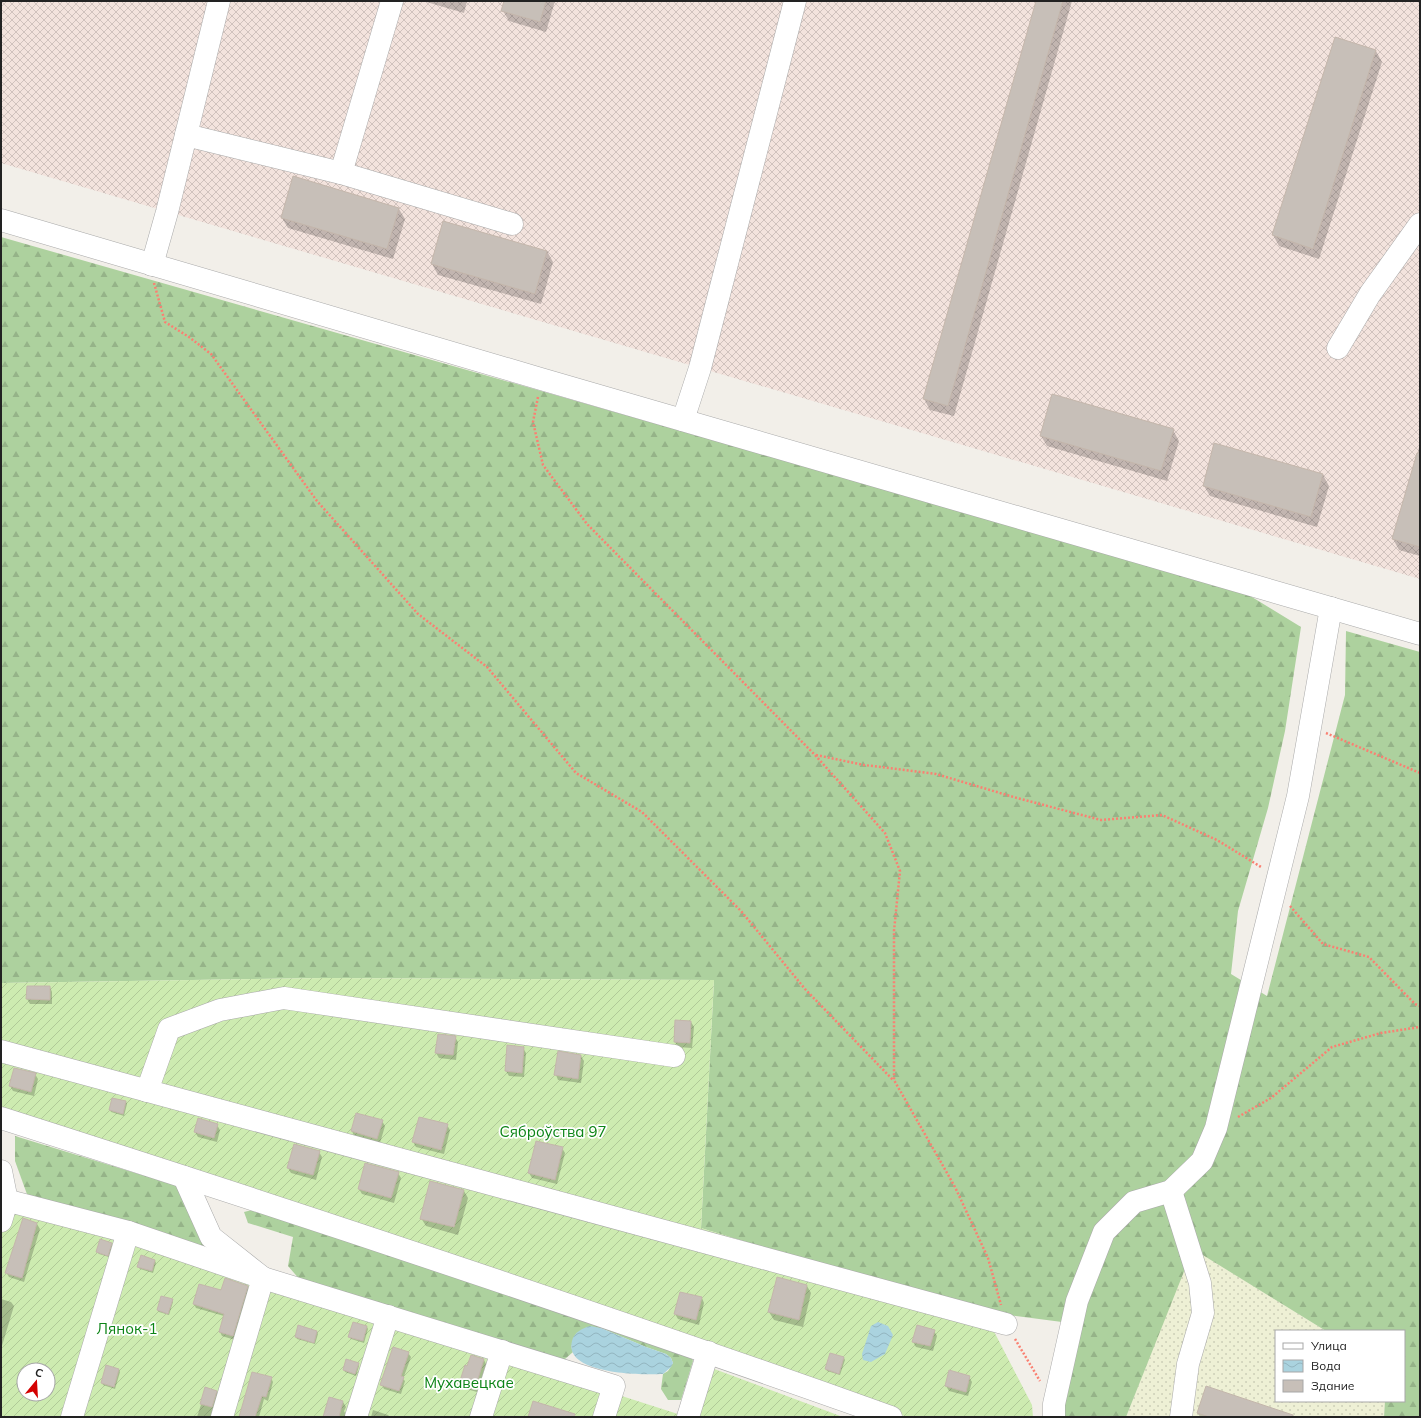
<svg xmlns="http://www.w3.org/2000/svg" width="1421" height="1418" font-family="Mulish,sans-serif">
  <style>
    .military { fill: url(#military-cross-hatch) }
    .farmland { fill: url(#farmland-dots) }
    .forest { fill: url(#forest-firs) }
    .garden { fill: url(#garden-furrows); fill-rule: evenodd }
    .water { fill: url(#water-waves) }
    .shadow { fill: #0003 }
    .building { fill: #c7bfb8; stroke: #c4b6ab }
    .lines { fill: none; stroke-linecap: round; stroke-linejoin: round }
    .minor-casing { stroke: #a9a9a9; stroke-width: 23 }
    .path { stroke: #fa8072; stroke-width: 2.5; stroke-dasharray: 2 2; stroke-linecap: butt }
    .minor { stroke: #fff; stroke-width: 22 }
    .labels { text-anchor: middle; stroke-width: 3.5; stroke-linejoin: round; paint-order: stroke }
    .park-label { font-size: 15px; fill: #0c8416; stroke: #fff }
  </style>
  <defs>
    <pattern id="military-cross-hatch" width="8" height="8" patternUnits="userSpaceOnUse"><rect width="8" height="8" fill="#f3e3dd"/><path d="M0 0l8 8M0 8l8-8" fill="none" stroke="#d0c2bd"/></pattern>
    <pattern id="farmland-dots" width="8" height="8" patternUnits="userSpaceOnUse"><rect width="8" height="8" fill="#eef0d5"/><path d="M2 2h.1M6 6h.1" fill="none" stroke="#ccceb7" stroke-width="1.8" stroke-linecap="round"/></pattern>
    <pattern id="forest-firs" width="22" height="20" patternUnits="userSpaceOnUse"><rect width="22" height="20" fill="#add19e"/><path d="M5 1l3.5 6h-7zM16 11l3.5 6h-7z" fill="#95b388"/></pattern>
    <pattern id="garden-furrows" width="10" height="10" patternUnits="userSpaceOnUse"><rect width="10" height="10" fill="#cdebb0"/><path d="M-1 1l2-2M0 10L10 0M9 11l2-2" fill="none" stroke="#b0c997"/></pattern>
    <pattern id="water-waves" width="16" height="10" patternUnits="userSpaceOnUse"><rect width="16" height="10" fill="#aad3df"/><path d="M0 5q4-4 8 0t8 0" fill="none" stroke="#92b5bf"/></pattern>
  </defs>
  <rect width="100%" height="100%" fill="#f2efe9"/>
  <path class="military" d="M1,1H1420V579L1,163Z"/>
  <path class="farmland" d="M1192,1248L1326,1331H1276V1401H1385L1384,1417H1126Z"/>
  <g class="forest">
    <path d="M1,237L1242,591L1301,627L1285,731L1268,808L1238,911L1231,974L1267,996L1345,695L1346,631L1420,652V1417H1384L1385,1401H1404V1331H1326L1193,1249L1126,1417H1063L1062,1322L984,1312L836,1270L701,1228L714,980L325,978L1,983Z"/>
    <path d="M15,1136L181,1187L199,1224L206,1250L28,1197L15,1161Z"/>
    <path d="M252,1210L691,1356L693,1361L681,1400H668L661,1389L663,1374L668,1371L673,1363L671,1358L666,1354L646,1347L601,1328L571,1346L573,1352L565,1359L550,1361L301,1281L288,1266L293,1237L248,1223L244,1212Z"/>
  </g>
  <g class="garden">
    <path d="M325,978L714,980L701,1228L836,1270L984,1312L1032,1405L1033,1417H907L699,1341L1,1111V983Z"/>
    <path d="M1,1187L120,1235L681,1415L701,1364L843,1417H1ZM24,1370H48V1394H24Z"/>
  </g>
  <g class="water">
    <path d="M878,1322L888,1326L893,1335L885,1354L871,1362L863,1360L862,1354L871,1326Z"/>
    <path d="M590,1326L601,1328L646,1347L666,1354L671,1358L673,1363L671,1367L663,1374C644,1375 563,1375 572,1341C574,1332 583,1328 590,1326Z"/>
  </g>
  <g class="shadow">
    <path d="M423,1H467L464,13Z"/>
    <path d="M505,1H555L546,32L509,21L503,11Z"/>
    <path d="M1037,1H1072L954,416L930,410L924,399Z"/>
    <path d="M1336,38L1376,51L1382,62L1319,259L1279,246L1273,235Z"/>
    <path d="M399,209L405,219L393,259L288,228L282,218Z"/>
    <path d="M547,251L553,262L541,304L438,275L432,264Z"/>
    <path d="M1173,430L1179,441L1167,481L1047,446L1041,436Z"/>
    <path d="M1420,444V556L1399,550L1393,539Z"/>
    <path d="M1323,475L1329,486L1317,527L1210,496L1204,486Z"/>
    <path d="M50,987L52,992V1004H30L27,999Z"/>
    <path d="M691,1022L694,1027L692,1048L678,1047L675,1042Z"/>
    <path d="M455,1037L458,1042L456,1060L439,1058L436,1053Z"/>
    <path d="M523,1048L526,1053L524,1077L509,1076L506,1071Z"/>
    <path d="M581,1056L584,1061L581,1083L558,1080L556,1075Z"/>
    <path d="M35,1074L38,1079L34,1096L13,1091L10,1086Z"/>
    <path d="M113,1099L126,1102L127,1104L124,1116L111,1112L110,1110Z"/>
    <path d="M357,1114L382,1121L385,1126L380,1143L354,1136L352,1131Z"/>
    <path d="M217,1125L220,1130L217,1142L198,1137L195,1132Z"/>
    <path d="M447,1125L450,1130L444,1154L416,1147L413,1142Z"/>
    <path d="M562,1148L565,1153L557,1184L532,1178L529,1173Z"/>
    <path d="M319,1152L322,1157L316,1180L291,1173L288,1168Z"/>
    <path d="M398,1173L401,1178L394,1203L362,1194L359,1189Z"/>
    <path d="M464,1191L468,1198L458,1235L426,1226L421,1218Z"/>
    <path d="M37,1224L40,1229L24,1282L9,1277L6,1272Z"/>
    <path d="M111,1243L112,1246L109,1257L99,1254L97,1252Z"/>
    <path d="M155,1261L156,1263L153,1273L140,1269L138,1267Z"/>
    <path d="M807,1286L811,1293L803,1327L774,1320L769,1312Z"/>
    <path d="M247,1287L249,1291L235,1340L222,1336L220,1332L224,1316L196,1308L194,1304L222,1292Z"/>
    <path d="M702,1298L704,1303L699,1325L678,1319L675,1314Z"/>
    <path d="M1,1299L11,1302L14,1306L1,1349Z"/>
    <path d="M172,1300L173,1302L169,1315L159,1312L158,1310Z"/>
    <path d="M367,1327L368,1329L364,1343L351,1339L349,1337Z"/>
    <path d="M934,1331L937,1336L933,1351L916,1347L913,1342Z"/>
    <path d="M317,1332L318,1334L315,1344L297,1339L296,1337Z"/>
    <path d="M408,1353L411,1357L403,1379L405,1381L401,1394L384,1389L382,1385Z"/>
    <path d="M471,1356L484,1360L486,1364L477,1392L463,1388L461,1384Z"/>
    <path d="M844,1358L845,1360L840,1375L827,1371L826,1369Z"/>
    <path d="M358,1364L359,1366L356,1376L345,1372L344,1370Z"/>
    <path d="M119,1370L120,1372L115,1389L103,1385L102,1383Z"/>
    <path d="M969,1377L972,1382L968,1396L949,1391L946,1386Z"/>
    <path d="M271,1378L273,1382L268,1401L264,1399L259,1417H241Z"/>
    <path d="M206,1389L216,1391L218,1395L212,1417H197Z"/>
    <path d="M343,1402L346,1407L344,1411L347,1417H324Z"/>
    <path d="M373,1410L388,1415L390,1417H371Z"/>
    <path d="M1198,1413L1292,1416L1293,1417H1200Z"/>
  </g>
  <g class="building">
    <path d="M504,1H546L540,22L501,11Z"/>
    <path d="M1036,1H1063L948,406L923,399Z"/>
    <path d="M1335,37L1376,50L1313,249L1272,235Z"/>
    <path d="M293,176L399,208L387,249L281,218Z"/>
    <path d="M443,221L547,251L535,294L431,264Z"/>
    <path d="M1052,394L1174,429L1161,471L1040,436Z"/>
    <path d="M1214,443L1323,474L1311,517L1203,486Z"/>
    <path d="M1417,453H1420V547L1392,539Z"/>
    <path d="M27,986H50V1000L26,999Z"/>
    <path d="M675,1020L691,1021L690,1043L674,1042Z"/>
    <path d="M438,1034L456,1036L453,1055L435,1053Z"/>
    <path d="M507,1045L524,1047L522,1073L505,1071Z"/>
    <path d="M558,1051L581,1055L578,1079L554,1075Z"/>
    <path d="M14,1068L36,1073L31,1092L9,1086Z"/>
    <path d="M112,1098L126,1101L123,1114L109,1110Z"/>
    <path d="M356,1113L383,1120L377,1139L351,1131Z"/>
    <path d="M419,1117L448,1124L441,1150L412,1142Z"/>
    <path d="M198,1118L218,1124L214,1138L194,1132Z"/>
    <path d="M536,1141L563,1147L555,1180L528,1173Z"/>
    <path d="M294,1144L320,1151L313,1175L287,1168Z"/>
    <path d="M365,1163L399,1172L391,1198L358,1189Z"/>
    <path d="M430,1181L464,1190L454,1227L420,1219Z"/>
    <path d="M23,1218L37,1223L22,1278L5,1273Z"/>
    <path d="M100,1239L112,1243L108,1256L96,1252Z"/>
    <path d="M141,1255L155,1260L152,1271L137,1267Z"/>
    <path d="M777,1277L807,1285L799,1320L768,1312Z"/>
    <path d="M225,1278L248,1286L233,1336L219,1332L224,1314L193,1304L199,1284L221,1290Z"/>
    <path d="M680,1292L702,1297L696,1320L674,1314Z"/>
    <path d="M161,1296L173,1299L168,1314L157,1310Z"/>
    <path d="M353,1322L367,1326L363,1341L348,1337Z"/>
    <path d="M298,1325L317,1331L314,1343L295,1337Z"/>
    <path d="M917,1325L935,1330L930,1346L912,1342Z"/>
    <path d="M393,1347L409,1352L401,1376L404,1377L399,1391L380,1385Z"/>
    <path d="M830,1353L844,1357L839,1374L825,1369Z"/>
    <path d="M471,1355L484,1359L475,1389L459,1384L465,1365L467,1366Z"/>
    <path d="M346,1359L359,1363L355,1374L343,1370Z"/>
    <path d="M106,1365L119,1369L114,1387L101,1383Z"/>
    <path d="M949,1370L970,1376L966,1392L945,1386Z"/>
    <path d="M252,1372L272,1377L266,1397L262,1396L255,1417H239Z"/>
    <path d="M1206,1386L1293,1415V1417H1209L1197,1413Z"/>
    <path d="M205,1387L217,1391L212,1407L200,1404Z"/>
    <path d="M329,1397L343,1401L339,1417H323Z"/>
    <path d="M533,1401L575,1414L574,1417H528Z"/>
  </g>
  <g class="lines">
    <g class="minor-casing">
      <g id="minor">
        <path d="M186,135L341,173L392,1"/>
        <path d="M341,173L512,224"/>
        <path d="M1,220L541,379L1420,634"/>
        <path d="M152,265L167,212L219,1"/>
        <path d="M1338,348L1370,294L1420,224"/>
        <path d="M683,420L700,368L795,1"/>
        <path d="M1,1051L1006,1324"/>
        <path d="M147,1091L169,1029L220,1010L284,998L674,1056"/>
        <path d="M1,1118C299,1213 596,1312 891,1417"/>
        <path d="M1,1171L7,1201L1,1221"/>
        <path d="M184,1177L211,1237L263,1278L222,1417"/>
        <path d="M1171,1191L1200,1283L1203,1313L1188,1364L1181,1417"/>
        <path d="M1,1199L128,1232L263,1278L614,1386L604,1417"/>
        <path d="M72,1417L128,1232"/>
        <path d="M356,1417L388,1316"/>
        <path d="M481,1417L502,1351"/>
        <path d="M688,1417L708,1352"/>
        <path d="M1054,1417V1404L1077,1301L1104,1232L1134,1202L1171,1191L1202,1161L1216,1128L1298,796L1331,608"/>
      </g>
    </g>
    <g class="path">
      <path d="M154,283L165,322L189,337L211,354L317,501L418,614L487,667L576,773L642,812L741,911L805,989L893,1080"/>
      <path d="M538,397L533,422L543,465L587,524L815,755L885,833L900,871L894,931V1080L955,1187L988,1258L1001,1305"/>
      <path d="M1326,733L1420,773"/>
      <path d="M816,755L864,765L936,774L1017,798L1101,820L1162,815L1217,840L1261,867"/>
      <path d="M1290,906L1323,944L1369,957L1415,1004L1420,1006"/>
      <path d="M1238,1117L1271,1098L1332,1047L1381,1033L1420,1027"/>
      <path d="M1015,1339L1040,1381"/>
    </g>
    <use href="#minor" class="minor"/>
  </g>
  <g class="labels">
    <g class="park-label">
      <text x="553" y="1137">Сяброўства 97</text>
      <text x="127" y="1334">Лянок-1</text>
      <text x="469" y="1388">Мухавецкае</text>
    </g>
  </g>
  <rect width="1421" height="1418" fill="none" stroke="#222222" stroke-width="4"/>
  <rect x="1275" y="1330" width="130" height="72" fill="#ffffff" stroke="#a7a7a7"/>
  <rect x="1283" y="1343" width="20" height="6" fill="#ffffff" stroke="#a7a7a7"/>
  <text x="1311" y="1350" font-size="12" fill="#222222">Улица</text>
  <rect x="1283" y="1360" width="20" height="12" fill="url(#water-waves)" stroke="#a7a7a7"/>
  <text x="1311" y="1370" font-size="12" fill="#222222">Вода</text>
  <rect x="1283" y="1380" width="20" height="12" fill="#c7bfb8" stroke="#a7a7a7"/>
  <text x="1311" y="1390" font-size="12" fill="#222222">Здание</text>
  <g transform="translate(36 1382) rotate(18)"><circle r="19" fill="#ffffff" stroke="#a7a7a7"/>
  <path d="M0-3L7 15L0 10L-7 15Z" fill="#d40000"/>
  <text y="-6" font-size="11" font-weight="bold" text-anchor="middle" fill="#222222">С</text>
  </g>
</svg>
